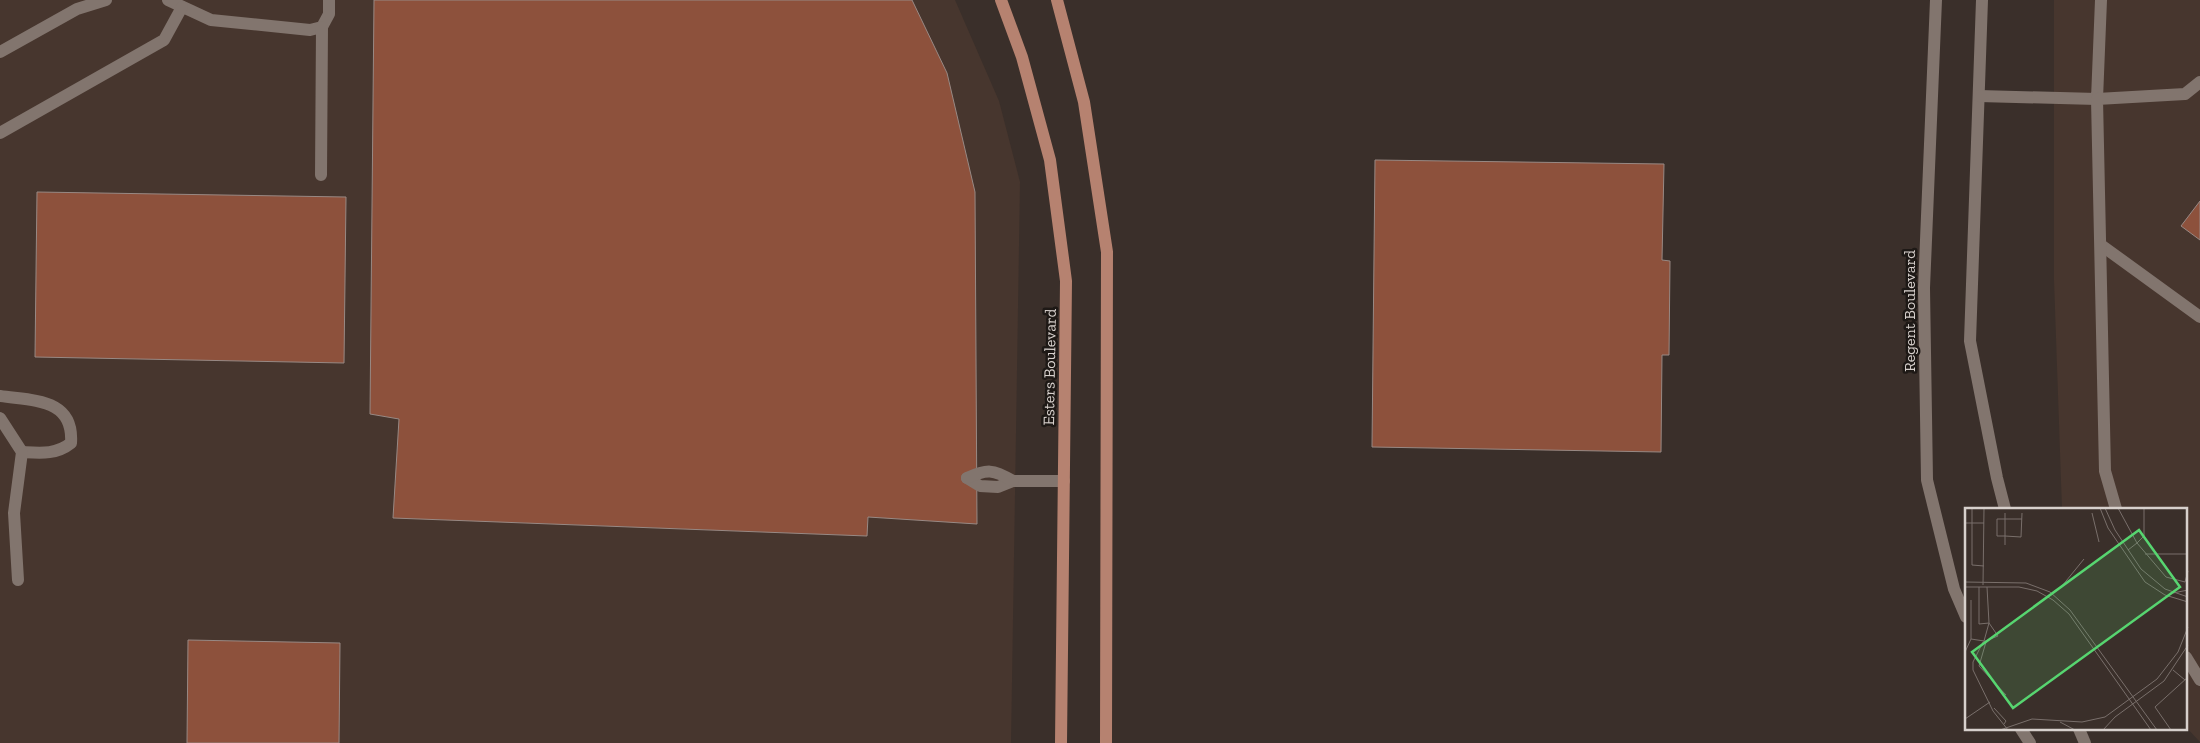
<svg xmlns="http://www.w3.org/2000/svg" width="2200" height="743" font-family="'Zilla Slab',serif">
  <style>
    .built { fill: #47362e }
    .building { fill: #8d513c; stroke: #988984 }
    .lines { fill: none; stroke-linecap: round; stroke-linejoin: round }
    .minor { stroke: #82756e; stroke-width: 12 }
    .major { stroke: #b68270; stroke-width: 12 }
    .labels { text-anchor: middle; stroke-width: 5; stroke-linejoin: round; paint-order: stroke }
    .street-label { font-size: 16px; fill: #d7d0cc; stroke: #1e1916 }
    .inset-road { fill: none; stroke: #796f6b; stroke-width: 1 }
    .view { fill: #57d570; fill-opacity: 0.15; stroke: #57d570; stroke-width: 2.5 }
    .inset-edge { fill: none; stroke: #d7d0cc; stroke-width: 2.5 }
  </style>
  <rect width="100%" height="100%" fill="#3a2f2a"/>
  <g class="built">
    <path d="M0,0H955L999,101L1020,182L1011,743H0Z"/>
    <path d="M2054,0H2200V742L2186,727V509H2062L2054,280Z"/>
  </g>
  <g class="building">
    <path d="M374,0H912L947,73L975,192L977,524L868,517L867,536L393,518L399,419L370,414Z"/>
    <path d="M1375,160L1664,164L1662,260L1670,261L1669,355H1662L1661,452L1372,447Z"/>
    <path d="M37,192L346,197L344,363L35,357Z"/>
    <path d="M2200,201V240L2181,226Z"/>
    <path d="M188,640L340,643L339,743H187Z"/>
  </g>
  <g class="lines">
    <g class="minor">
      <path d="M168,0L211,20L310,30L322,27L329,14V0"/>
      <path d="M1936,0L1924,288L1927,480L1954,589L1966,617"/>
      <path d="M1982,0L1970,341L1997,478L2005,509"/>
      <path d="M0,52L77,9L106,0"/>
      <path d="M1979,96L2097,99L2101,0"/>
      <path d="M0,133L164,40L182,7"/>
      <path d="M321,175L322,27"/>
      <path d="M2101,245L2200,317"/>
      <path d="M0,396C33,401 74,398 71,443C56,455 40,453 22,452"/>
      <path d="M0,418L22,452L14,513L18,580"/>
      <path d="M967,478L980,486L998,487L1013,481H1064"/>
      <path d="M967,478C987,469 993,469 1013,481"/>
      <path d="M2116,509L2105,471L2097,99L2185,94L2200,82"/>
      <path d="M2186,657L2200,680"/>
      <path d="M2021,729L2030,743"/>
      <path d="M2079,729L2085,743"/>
    </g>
    <g class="major">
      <path d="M1001,0L1022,57L1050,160L1066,281L1061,743"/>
      <path d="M1057,0L1084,102L1107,252L1106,743"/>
    </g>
  </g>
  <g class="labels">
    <g class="street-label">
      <text transform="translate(1909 311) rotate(-90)" y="6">Regent Boulevard</text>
      <text transform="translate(1049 367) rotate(-89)" y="6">Esters Boulevard</text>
    </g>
  </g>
  <g transform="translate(1965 508)">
    <rect width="222" height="222" fill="#3a2f2a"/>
    <path class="inset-road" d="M7,0V57L19,58M135,0L143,20L180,74L200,87L223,94M140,0L150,22L176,61L200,81L223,89M153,0L172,35L163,42M179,0V28L172,35L201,69L220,74L223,63M40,5V28L56,29L57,5M127,5L134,34M0,15H19M40,37V28H32V11H57M180,46H223M0,74L61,75L85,84L105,102L192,222M18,77L19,0M97,78L119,51M0,79H54L72,83L88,92L104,106L186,222M14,79V116L24,115L33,128L18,134L8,154V162L28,203L43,222M208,85L223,82M6,131L19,133L24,115L22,79M21,134L14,158L41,187M0,144L6,131V92M208,162L220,172M29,200L41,213L39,216M0,211L25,194M95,214L110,222M35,222L67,211L117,214L140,209L192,171L213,144L223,119M138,222L150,209L199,173L223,137M206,222L190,199L223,169"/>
    <path class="view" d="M174,22L215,79L48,200L7,144Z"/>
    <rect width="222" height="222" class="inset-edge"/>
  </g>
</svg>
